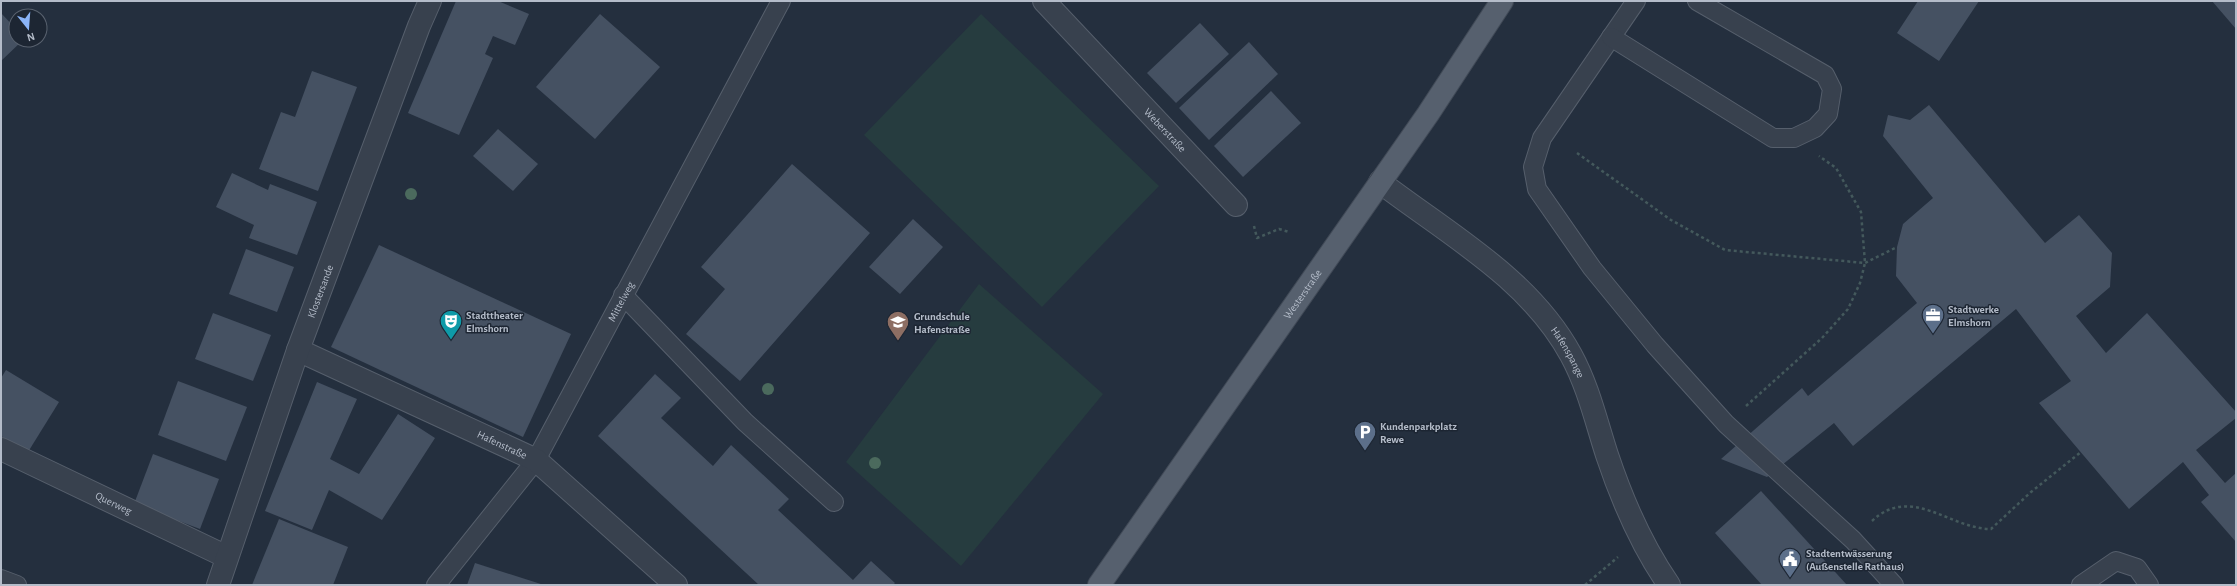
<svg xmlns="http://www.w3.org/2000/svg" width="2237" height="586" font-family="'Alegreya Sans',sans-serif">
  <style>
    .green { fill: #263c3f }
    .building { fill: #455162 }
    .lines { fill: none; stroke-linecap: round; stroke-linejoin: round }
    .service-casing { stroke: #565f6c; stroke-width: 20 }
    .minor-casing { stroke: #565f6c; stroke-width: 24 }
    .tertiary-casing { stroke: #565f6c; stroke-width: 24 }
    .primary-casing { stroke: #414a57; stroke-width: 24 }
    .path { stroke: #44595c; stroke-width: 2.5; stroke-dasharray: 3 3; stroke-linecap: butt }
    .service { stroke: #38414e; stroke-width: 18 }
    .minor { stroke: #38414e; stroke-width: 22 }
    .tertiary { stroke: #38414e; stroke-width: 22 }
    .primary { stroke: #56606e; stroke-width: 22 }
    .tree { fill: #4b6a5d }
    .labels { text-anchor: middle; stroke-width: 3; stroke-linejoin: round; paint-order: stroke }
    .street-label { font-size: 11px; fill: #b4bcc9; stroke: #1d2633 }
    .poi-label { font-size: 11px; font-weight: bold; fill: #b4bcc9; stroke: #1d2633; text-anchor: start }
  </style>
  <rect width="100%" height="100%" fill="#242f3e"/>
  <g class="green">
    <path d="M981,14L1159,186L1042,307L864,135Z"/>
    <path d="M979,284L1103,394L961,566L846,462Z"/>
  </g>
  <g class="building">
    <path d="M456,1H498L529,14L515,45L493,36L485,54L493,58L459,135L408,113Z"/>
    <path d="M1918,1H1979L1939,61L1897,33Z"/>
    <path d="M2212,1H2236V29Z"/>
    <path d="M1,13L16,29V40H23L1,61Z"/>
    <path d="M600,14L660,67L595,139L536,87Z"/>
    <path d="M1200,23L1229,54L1176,103L1147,73Z"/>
    <path d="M1249,42L1278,74L1209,140L1179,108Z"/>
    <path d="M312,71L357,87L318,191L259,169L281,112L295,117Z"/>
    <path d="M1271,91L1301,123L1243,177L1214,146Z"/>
    <path d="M1929,105L2045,243L2079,215L2112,253L2110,287L2076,316L2106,353L2147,313L2236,412V418L2196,450L2225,483L2236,473V542L2201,502L2209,495L2183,462L2129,509L2039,403L2071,381L2016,309L1853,446L1834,423L1767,477L1721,459L1802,388L1808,396L1917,303L1896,276L1897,247L1903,224L1933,198L1883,136L1888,115L1910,120Z"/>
    <path d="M498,129L538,164L513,191L473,156Z"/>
    <path d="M792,164L870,233L740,381L686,334L725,289L701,267Z"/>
    <path d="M232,173L268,190L270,184L317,202L297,255L249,238L254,225L216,207Z"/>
    <path d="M913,219L943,247L900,294L869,267Z"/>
    <path d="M379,245L571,334L523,437L331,347Z"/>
    <path d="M246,249L294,267L277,312L229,294Z"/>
    <path d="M213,313L271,335L253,381L195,359Z"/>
    <path d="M6,370L59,402L28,452L1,436V378Z"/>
    <path d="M655,374L681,398L661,418L713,466L731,445L789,499L778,510L853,580L871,561L895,583L893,585H759L598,436Z"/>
    <path d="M178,381L247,407L226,461L158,435Z"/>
    <path d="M317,382L357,399L330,459L359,474L398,414L435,438L382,520L329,490L312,530L265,511Z"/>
    <path d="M153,454L219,479L200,529L134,504Z"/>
    <path d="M1761,491L1847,585H1762L1715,533Z"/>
    <path d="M279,519L348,547L333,585H252Z"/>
    <path d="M475,563L544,585H467Z"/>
  </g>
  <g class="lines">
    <g class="service-casing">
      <g id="service">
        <path d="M1636,1L1542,138L1533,167L1537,189L1592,268L1655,345L1726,424L1853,540L1894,585"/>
        <path d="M1611,37L1773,138H1794L1815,128L1828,114L1832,89L1825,75L1697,1"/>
        <path d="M623,295L745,422L834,502"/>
        <path d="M1,579L17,585"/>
        <path id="s1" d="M436,585L536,460L781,1"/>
        <path d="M2081,585L2116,561L2137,568L2149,585"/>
      </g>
    </g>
    <g class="minor-casing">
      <g id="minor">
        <path id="s2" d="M1044,1L1236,205"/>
        <path id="s3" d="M298,350L536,460L676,585"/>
        <path id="s4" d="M1,449L227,557"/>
        <path id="s5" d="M218,585L298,350L419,26L430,1"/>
      </g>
    </g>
    <g class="tertiary-casing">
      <g id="tertiary">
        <path id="s6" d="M1380,182C1448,234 1529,278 1571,355C1588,386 1596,421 1607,455C1622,500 1642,546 1669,585"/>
      </g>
    </g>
    <g class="primary-casing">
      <g id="primary">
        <path id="s7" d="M1099,585L1428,114L1502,1"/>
      </g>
    </g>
    <g class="path">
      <path d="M1577,153L1671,220L1725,250L1865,263L1897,247"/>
      <path d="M1254,226L1257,238L1279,229L1289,232"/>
      <path d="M1746,406L1822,338L1848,309L1860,283L1865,263L1861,212L1836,168L1819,156"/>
      <path d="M1872,521C1911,484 1950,529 1991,529L2031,492L2081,452"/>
      <path d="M1585,585L1618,557"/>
    </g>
    <use href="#service" class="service"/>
    <use href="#minor" class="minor"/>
    <use href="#tertiary" class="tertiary"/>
    <use href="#primary" class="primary"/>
  </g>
  <g class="tree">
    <circle cx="411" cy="194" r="6"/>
    <circle cx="768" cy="389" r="6"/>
    <circle cx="875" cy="463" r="6"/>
  </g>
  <defs>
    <g id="office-pin" transform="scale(1.15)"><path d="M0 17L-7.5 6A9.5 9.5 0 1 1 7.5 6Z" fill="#5c6f8a" stroke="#1d2633"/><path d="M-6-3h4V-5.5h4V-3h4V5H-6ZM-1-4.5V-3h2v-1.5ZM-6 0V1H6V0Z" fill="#fff"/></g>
    <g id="theatre-pin" transform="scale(1.15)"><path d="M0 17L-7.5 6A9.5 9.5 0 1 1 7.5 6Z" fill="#0f9aa8" stroke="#1d2633"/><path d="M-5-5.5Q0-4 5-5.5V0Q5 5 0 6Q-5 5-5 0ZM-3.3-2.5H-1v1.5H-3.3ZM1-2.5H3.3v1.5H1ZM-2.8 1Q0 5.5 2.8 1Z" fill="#fff"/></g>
    <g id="school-pin" transform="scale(1.15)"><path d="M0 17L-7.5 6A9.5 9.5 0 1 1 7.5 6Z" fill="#8d6e63" stroke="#1d2633"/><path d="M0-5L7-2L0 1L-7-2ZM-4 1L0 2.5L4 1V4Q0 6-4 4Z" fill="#fff"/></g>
    <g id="parking-pin" transform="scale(1.15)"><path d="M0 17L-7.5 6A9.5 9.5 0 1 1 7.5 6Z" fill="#5c6f8a" stroke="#1d2633"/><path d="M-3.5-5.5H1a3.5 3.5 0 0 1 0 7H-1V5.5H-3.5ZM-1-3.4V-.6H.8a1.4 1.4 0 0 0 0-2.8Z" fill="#fff"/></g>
    <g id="civic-pin" transform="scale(1.15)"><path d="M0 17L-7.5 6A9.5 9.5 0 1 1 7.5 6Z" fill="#5c6f8a" stroke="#1d2633"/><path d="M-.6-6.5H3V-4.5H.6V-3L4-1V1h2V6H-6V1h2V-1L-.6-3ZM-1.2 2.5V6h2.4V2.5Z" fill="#fff"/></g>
  </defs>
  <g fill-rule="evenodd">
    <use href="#office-pin" x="1933" y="315"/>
    <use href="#theatre-pin" x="451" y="321"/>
    <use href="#school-pin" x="898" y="322"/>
    <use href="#parking-pin" x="1365" y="432"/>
    <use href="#civic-pin" x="1790" y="559"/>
  </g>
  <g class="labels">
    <g class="street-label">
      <text dy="4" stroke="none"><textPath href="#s2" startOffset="177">Weberstraße</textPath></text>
      <text dy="4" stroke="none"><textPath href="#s5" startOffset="311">Klostersande</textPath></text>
      <text dy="4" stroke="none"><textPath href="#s7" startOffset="355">Westerstraße</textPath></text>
      <text dy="4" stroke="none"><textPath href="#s1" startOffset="340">Mittelweg</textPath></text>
      <text dy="4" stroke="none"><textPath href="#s6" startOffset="256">Hafenspange</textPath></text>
      <text dy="4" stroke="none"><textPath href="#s3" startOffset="225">Hafenstraße</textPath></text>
      <text dy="4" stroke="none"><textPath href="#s4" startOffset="125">Querweg</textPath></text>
    </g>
    <g class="poi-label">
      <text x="1948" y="313">Stadtwerke<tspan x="1948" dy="13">Elmshorn</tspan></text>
      <text x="466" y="319">Stadttheater<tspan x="466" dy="13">Elmshorn</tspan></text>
      <text x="914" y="320">Grundschule<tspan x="914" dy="13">Hafenstraße</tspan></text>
      <text x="1380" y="430">Kundenparkplatz<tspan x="1380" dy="13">Rewe</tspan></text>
      <text x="1806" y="557">Stadtentwässerung<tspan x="1806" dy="13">(Außenstelle Rathaus)</tspan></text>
    </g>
  </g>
  <rect width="2237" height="586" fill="none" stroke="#b4bcc9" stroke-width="4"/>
  <g transform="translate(28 28) rotate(163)"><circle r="19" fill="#1d2633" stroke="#59626f"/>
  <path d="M0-3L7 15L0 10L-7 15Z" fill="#8ab4f8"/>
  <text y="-6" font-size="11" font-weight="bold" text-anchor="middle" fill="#b4bcc9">N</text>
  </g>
</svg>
